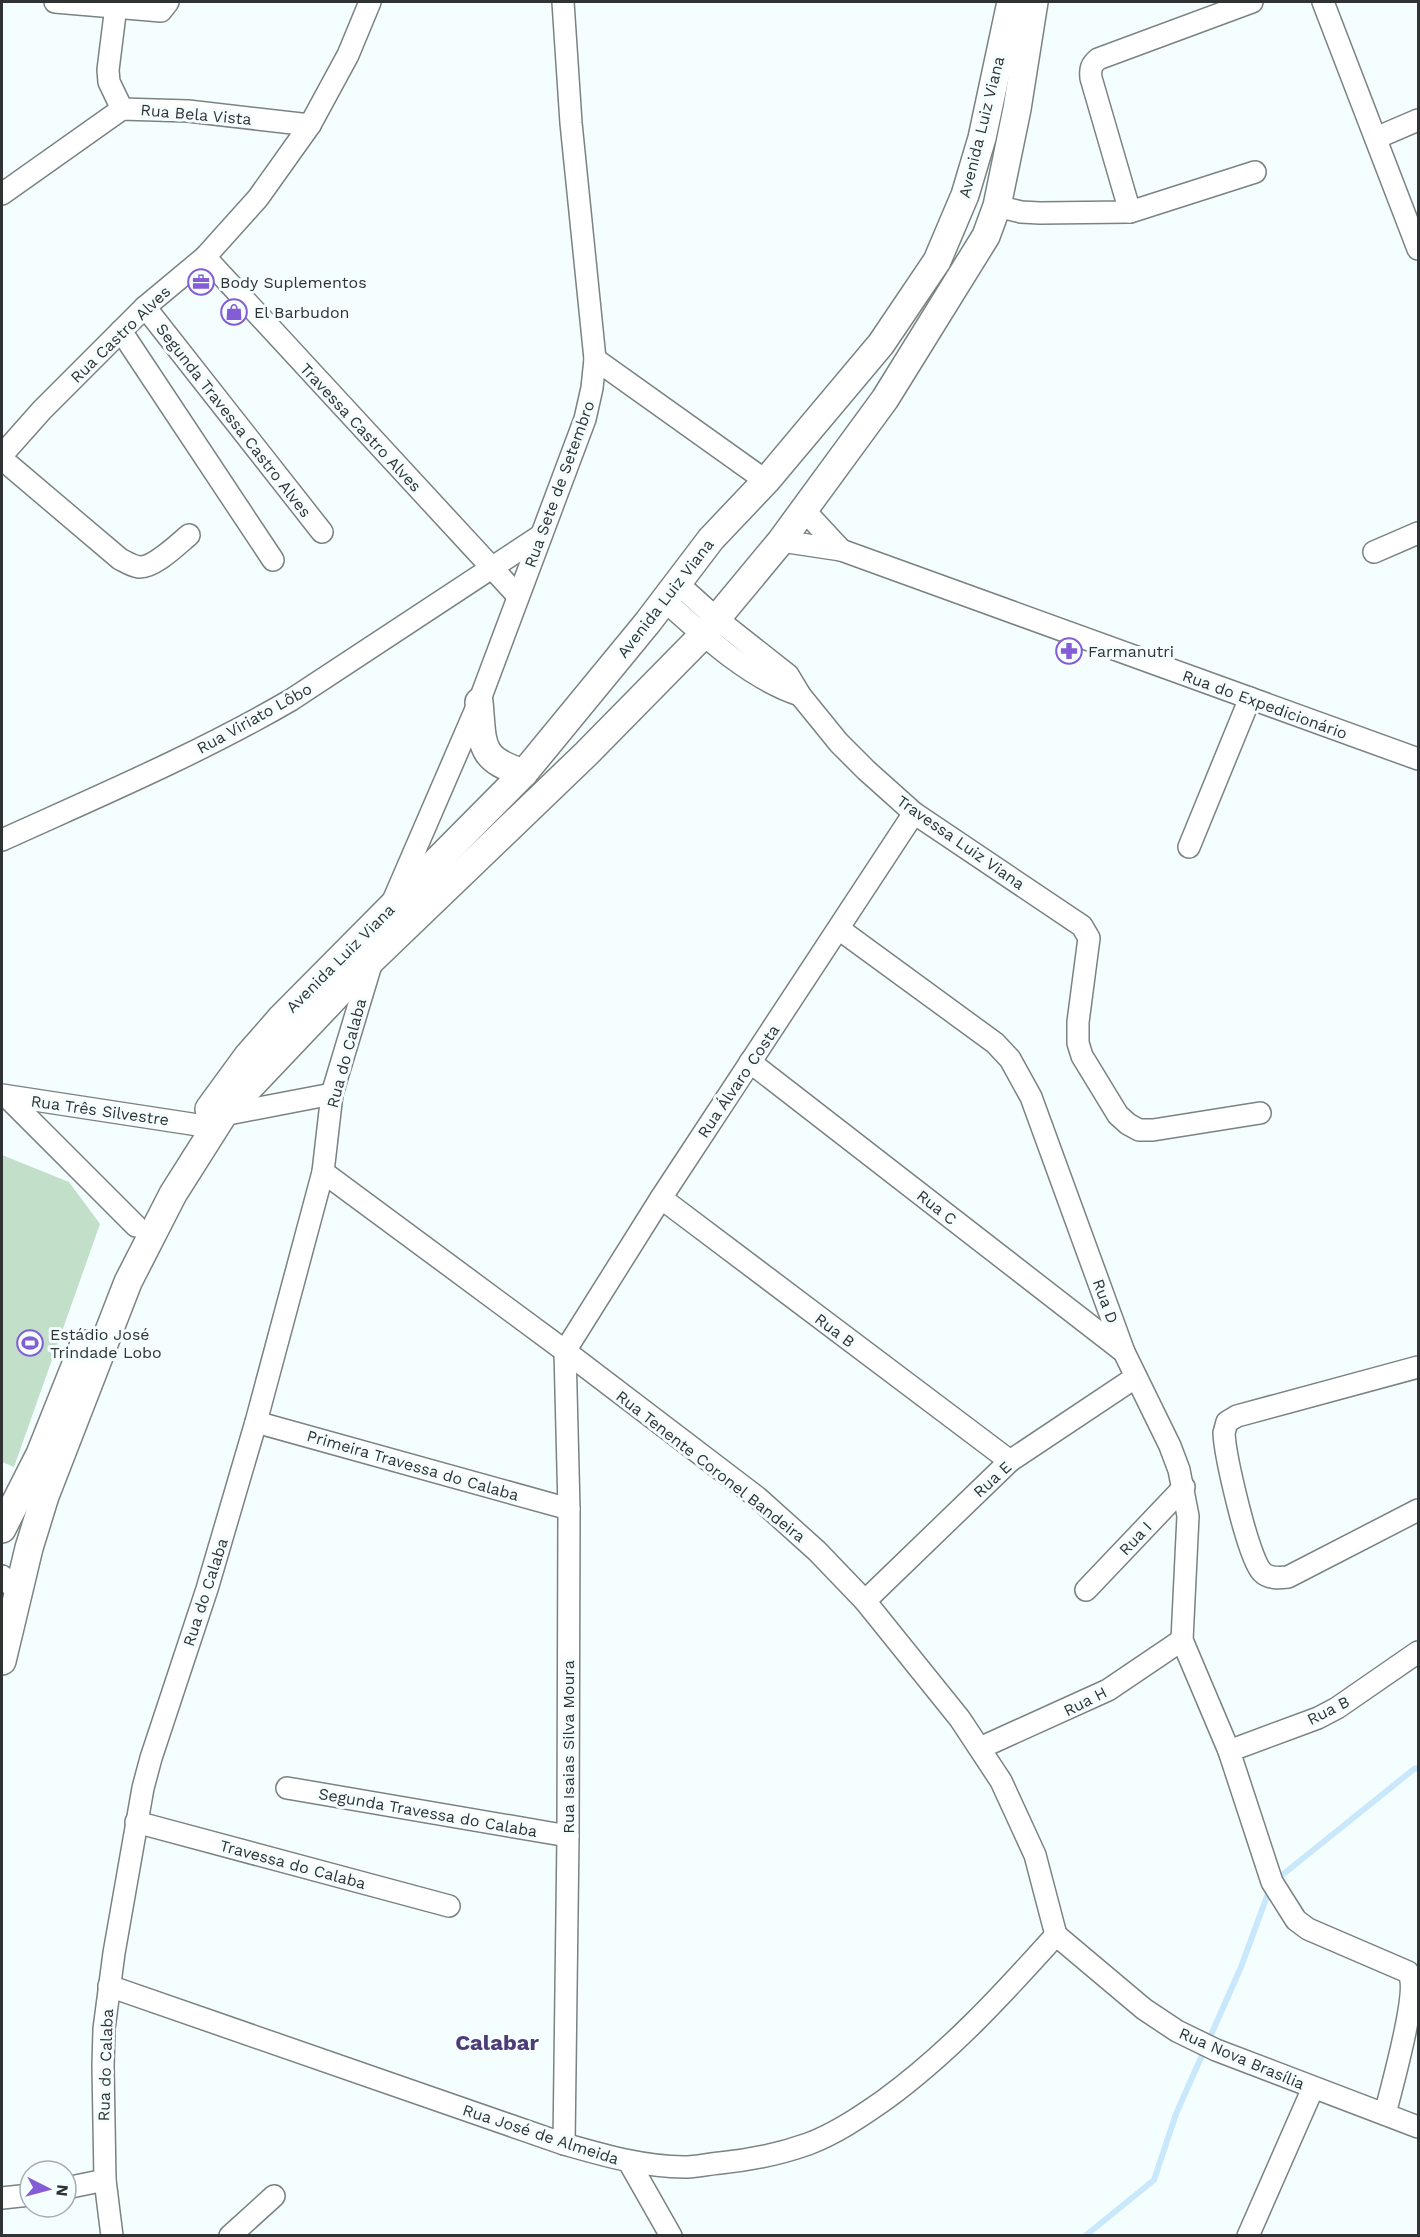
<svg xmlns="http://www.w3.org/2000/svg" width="1420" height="2237" font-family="'Work Sans',sans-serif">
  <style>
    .green { fill: #c1dfc9 }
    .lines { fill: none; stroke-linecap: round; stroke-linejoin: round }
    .stream { stroke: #cae8fb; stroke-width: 6 }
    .minor-casing { stroke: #7a8282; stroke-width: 24 }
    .major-casing { stroke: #7a8282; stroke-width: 30 }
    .minor { stroke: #fff; stroke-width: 21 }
    .major { stroke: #fff; stroke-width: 27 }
    .labels { text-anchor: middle; stroke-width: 6; stroke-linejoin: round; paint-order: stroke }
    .street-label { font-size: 16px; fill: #303333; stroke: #f5fefe }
    .poi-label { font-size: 16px; fill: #303333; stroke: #f5fefe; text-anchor: start }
    .district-label { font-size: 22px; font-weight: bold; fill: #4e3c79; stroke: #f5fefe }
  </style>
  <rect width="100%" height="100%" fill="#f5fefe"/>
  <path class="green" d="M2,1155L69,1182L100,1224L14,1467L2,1462Z"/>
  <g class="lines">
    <g class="stream">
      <path d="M1276,1880L1414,1769L1418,1768"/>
      <path d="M1085,2236L1154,2180L1176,2114L1241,1967L1270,1888"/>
    </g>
    <g class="minor-casing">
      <g id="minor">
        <path d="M55,2L161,11L168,2"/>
        <path d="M1323,2L1418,249"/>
        <path d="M116,6L108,70L109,82L122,109"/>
        <path d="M1376,138L1418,120"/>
        <path d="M2,194L122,109L188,111L310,125"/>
        <path d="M997,206L1021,212L1040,213L1130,212L1255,172"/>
        <path d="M1130,212L1091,78C1090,69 1091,65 1098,59L1252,2"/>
        <path d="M205,257L518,596"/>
        <path d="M145,307L322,532"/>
        <path d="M121,331L273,560"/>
        <path d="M595,359L766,481"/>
        <path d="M2,455L42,410L145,307L205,257L258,198L310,125L348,55L370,2"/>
        <path d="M2,459L120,559C126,562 132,566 139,567C154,568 177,545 189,535"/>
        <path d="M804,510L841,550"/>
        <path d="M781,541L841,550L1418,759"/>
        <path d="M1374,552L1418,533"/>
        <path d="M677,583L717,619L788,675L800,695L839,743L866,770L914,813L1082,926L1089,938L1078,1022V1043L1082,1056L1118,1115L1128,1124L1139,1130H1153L1260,1113"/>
        <path d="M664,600C703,635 750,679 800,695"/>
        <path d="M2,840C99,796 198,754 291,700L540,536"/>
        <path d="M1189,847L1250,698"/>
        <path d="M393,901L479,702L585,419L592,388L595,359L571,123L563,2"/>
        <path d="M839,929L995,1043L1010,1059L1031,1097L1124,1352L1170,1446L1179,1470L1188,1516L1182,1640L1229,1751L1272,1882L1296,1920L1308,1929L1408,1972C1420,1990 1391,2089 1385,2114"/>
        <path d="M750,1062L1124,1352"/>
        <path d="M2,1095L198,1125"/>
        <path d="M6,1096L136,1226"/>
        <path d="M223,1115L332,1094"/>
        <path d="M323,1172L565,1351L758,1498L817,1551L865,1601L960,1719L1001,1781L1035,1855L1056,1935"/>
        <path d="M661,1198L1010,1461"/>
        <path d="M1418,1367L1237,1416L1227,1422L1224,1433C1225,1455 1248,1558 1262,1572C1269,1579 1279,1578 1288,1577L1418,1510"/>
        <path d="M256,1422L569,1509"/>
        <path d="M2,1576L19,1593"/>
        <path d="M1086,1590L1184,1487"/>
        <path d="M865,1601L1010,1461L1136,1377"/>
        <path d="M980,1748L1108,1690L1182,1640"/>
        <path d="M1229,1751L1318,1718L1337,1708L1418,1652"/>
        <path d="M287,1788L568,1836"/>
        <path d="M136,1822L449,1906"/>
        <path d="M1056,1935L1144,2009L1177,2031L1216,2050L1418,2127"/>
        <path d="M109,1986L564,2144C603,2155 643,2167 684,2167C696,2167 708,2164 720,2163C750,2160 780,2154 808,2144C835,2134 860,2117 883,2101C948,2054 1002,1995 1056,1935"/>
        <path d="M564,2144L568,1836L569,1509L565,1351L661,1198L914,813"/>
        <path d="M629,2162L671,2236"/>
        <path d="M66,2188L105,2180"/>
        <path d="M2,2198L30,2195"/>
        <path d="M112,2236L105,2180L103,2066L104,2029L114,1953L143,1788L151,1758L207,1589L256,1422L323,1172L332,1094L373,958"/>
        <path d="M230,2236L274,2196"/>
        <path d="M1248,2236L1313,2088"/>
      </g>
    </g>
    <g class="major-casing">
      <g id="major">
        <path d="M479,702C483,745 478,759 524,773"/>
        <path d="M209,1109L247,1057L282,1017L524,773L648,622L711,539L766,481L881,344L937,261L965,195L982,138L1011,2"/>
        <path d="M2,1529L40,1454L84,1344"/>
        <path d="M2,1661L29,1548L45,1496L128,1282L173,1194L223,1115L356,975L586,754L703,635L781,541L885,399L986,236L997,206L1017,109L1034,2"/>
      </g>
    </g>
    <use href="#minor" class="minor"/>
    <use href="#major" class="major"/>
  </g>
  <defs>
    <g id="office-ring" transform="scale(1.35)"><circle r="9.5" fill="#f5fefe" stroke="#845cd6" stroke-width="1.5"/><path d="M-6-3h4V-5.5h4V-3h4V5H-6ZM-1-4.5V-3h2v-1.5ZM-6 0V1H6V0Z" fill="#845cd6"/></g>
    <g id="shop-ring" transform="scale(1.35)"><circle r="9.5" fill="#f5fefe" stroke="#845cd6" stroke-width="1.5"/><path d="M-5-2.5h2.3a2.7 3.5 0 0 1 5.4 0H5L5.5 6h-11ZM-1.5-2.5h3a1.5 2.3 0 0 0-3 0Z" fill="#845cd6"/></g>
    <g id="pharmacy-ring" transform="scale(1.35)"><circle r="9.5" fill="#f5fefe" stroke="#845cd6" stroke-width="1.5"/><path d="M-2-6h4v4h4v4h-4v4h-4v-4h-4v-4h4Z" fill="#845cd6"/></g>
    <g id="stadium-ring" transform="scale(1.35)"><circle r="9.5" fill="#f5fefe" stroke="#845cd6" stroke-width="1.5"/><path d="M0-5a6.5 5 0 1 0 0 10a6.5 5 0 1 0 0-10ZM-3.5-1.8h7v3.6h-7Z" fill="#845cd6"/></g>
  </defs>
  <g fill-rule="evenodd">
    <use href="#office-ring" x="201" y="282"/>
    <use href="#shop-ring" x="234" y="312"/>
    <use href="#pharmacy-ring" x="1069" y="651"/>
    <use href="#stadium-ring" x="30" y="1343"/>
  </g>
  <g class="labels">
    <g class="street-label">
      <text transform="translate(196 114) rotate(5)" y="6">Rua Bela Vista</text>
      <text transform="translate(981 127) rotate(-76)" y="6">Avenida Luiz Viana</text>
      <text transform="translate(120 334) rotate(-44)" y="6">Rua Castro Alves</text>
      <text transform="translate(234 420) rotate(52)" y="6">Segunda Travessa Castro Alves</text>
      <text transform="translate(361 427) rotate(47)" y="6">Travessa Castro Alves</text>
      <text transform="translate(559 484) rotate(-70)" y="6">Rua Sete de Setembro</text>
      <text transform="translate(665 598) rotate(-52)" y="6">Avenida Luiz Viana</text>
      <text transform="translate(1265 704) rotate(20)" y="6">Rua do Expedicionário</text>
      <text transform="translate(254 718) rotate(-29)" y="6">Rua Viriato Lôbo</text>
      <text transform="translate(961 842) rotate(35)" y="6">Travessa Luiz Viana</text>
      <text transform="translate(340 958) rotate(-45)" y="6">Avenida Luiz Viana</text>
      <text transform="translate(346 1053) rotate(-75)" y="6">Rua do Calaba</text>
      <text transform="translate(738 1081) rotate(-56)" y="6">Rua Álvaro Costa</text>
      <text transform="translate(100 1110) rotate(8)" y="6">Rua Três Silvestre</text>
      <text transform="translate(937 1207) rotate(38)" y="6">Rua C</text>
      <text transform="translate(1106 1301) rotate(70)" y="6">Rua D</text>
      <text transform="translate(835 1330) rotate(37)" y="6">Rua B</text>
      <text transform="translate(413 1465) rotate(16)" y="6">Primeira Travessa do Calaba</text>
      <text transform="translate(711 1466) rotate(38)" y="6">Rua Tenente Coronel Bandeira</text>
      <text transform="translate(992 1479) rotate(-42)" y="6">Rua E</text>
      <text transform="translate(1135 1538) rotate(-47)" y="6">Rua I</text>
      <text transform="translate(205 1592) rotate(-72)" y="6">Rua do Calaba</text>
      <text transform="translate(1085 1701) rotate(-27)" y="6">Rua H</text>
      <text transform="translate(1328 1710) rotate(-27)" y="6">Rua B</text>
      <text transform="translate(568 1747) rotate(-90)" y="6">Rua Isaias Silva Moura</text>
      <text transform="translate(428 1812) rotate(10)" y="6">Segunda Travessa do Calaba</text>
      <text transform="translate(293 1864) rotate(15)" y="6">Travessa do Calaba</text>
      <text transform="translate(1242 2058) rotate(23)" y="6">Rua Nova Brasília</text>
      <text transform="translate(105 2065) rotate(-88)" y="6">Rua do Calaba</text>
      <text transform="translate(541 2134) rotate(18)" y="6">Rua José de Almeida</text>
    </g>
    <g class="poi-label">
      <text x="220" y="288">Body Suplementos</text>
      <text x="254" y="318">El Barbudon</text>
      <text x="1088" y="657">Farmanutri</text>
      <text x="50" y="1340">Estádio José<tspan x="50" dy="18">Trindade Lobo</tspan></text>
    </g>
    <g class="district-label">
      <text x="497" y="2050">Calabar</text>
    </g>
  </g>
  <rect width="1420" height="2237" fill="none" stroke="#303333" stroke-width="6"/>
  <g transform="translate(48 2189) rotate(96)"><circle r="28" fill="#f5fefe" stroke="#a6adad" stroke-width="1.5"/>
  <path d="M0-4.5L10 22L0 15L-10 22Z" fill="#845cd6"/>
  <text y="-9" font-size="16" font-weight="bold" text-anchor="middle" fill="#303333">N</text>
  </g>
</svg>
